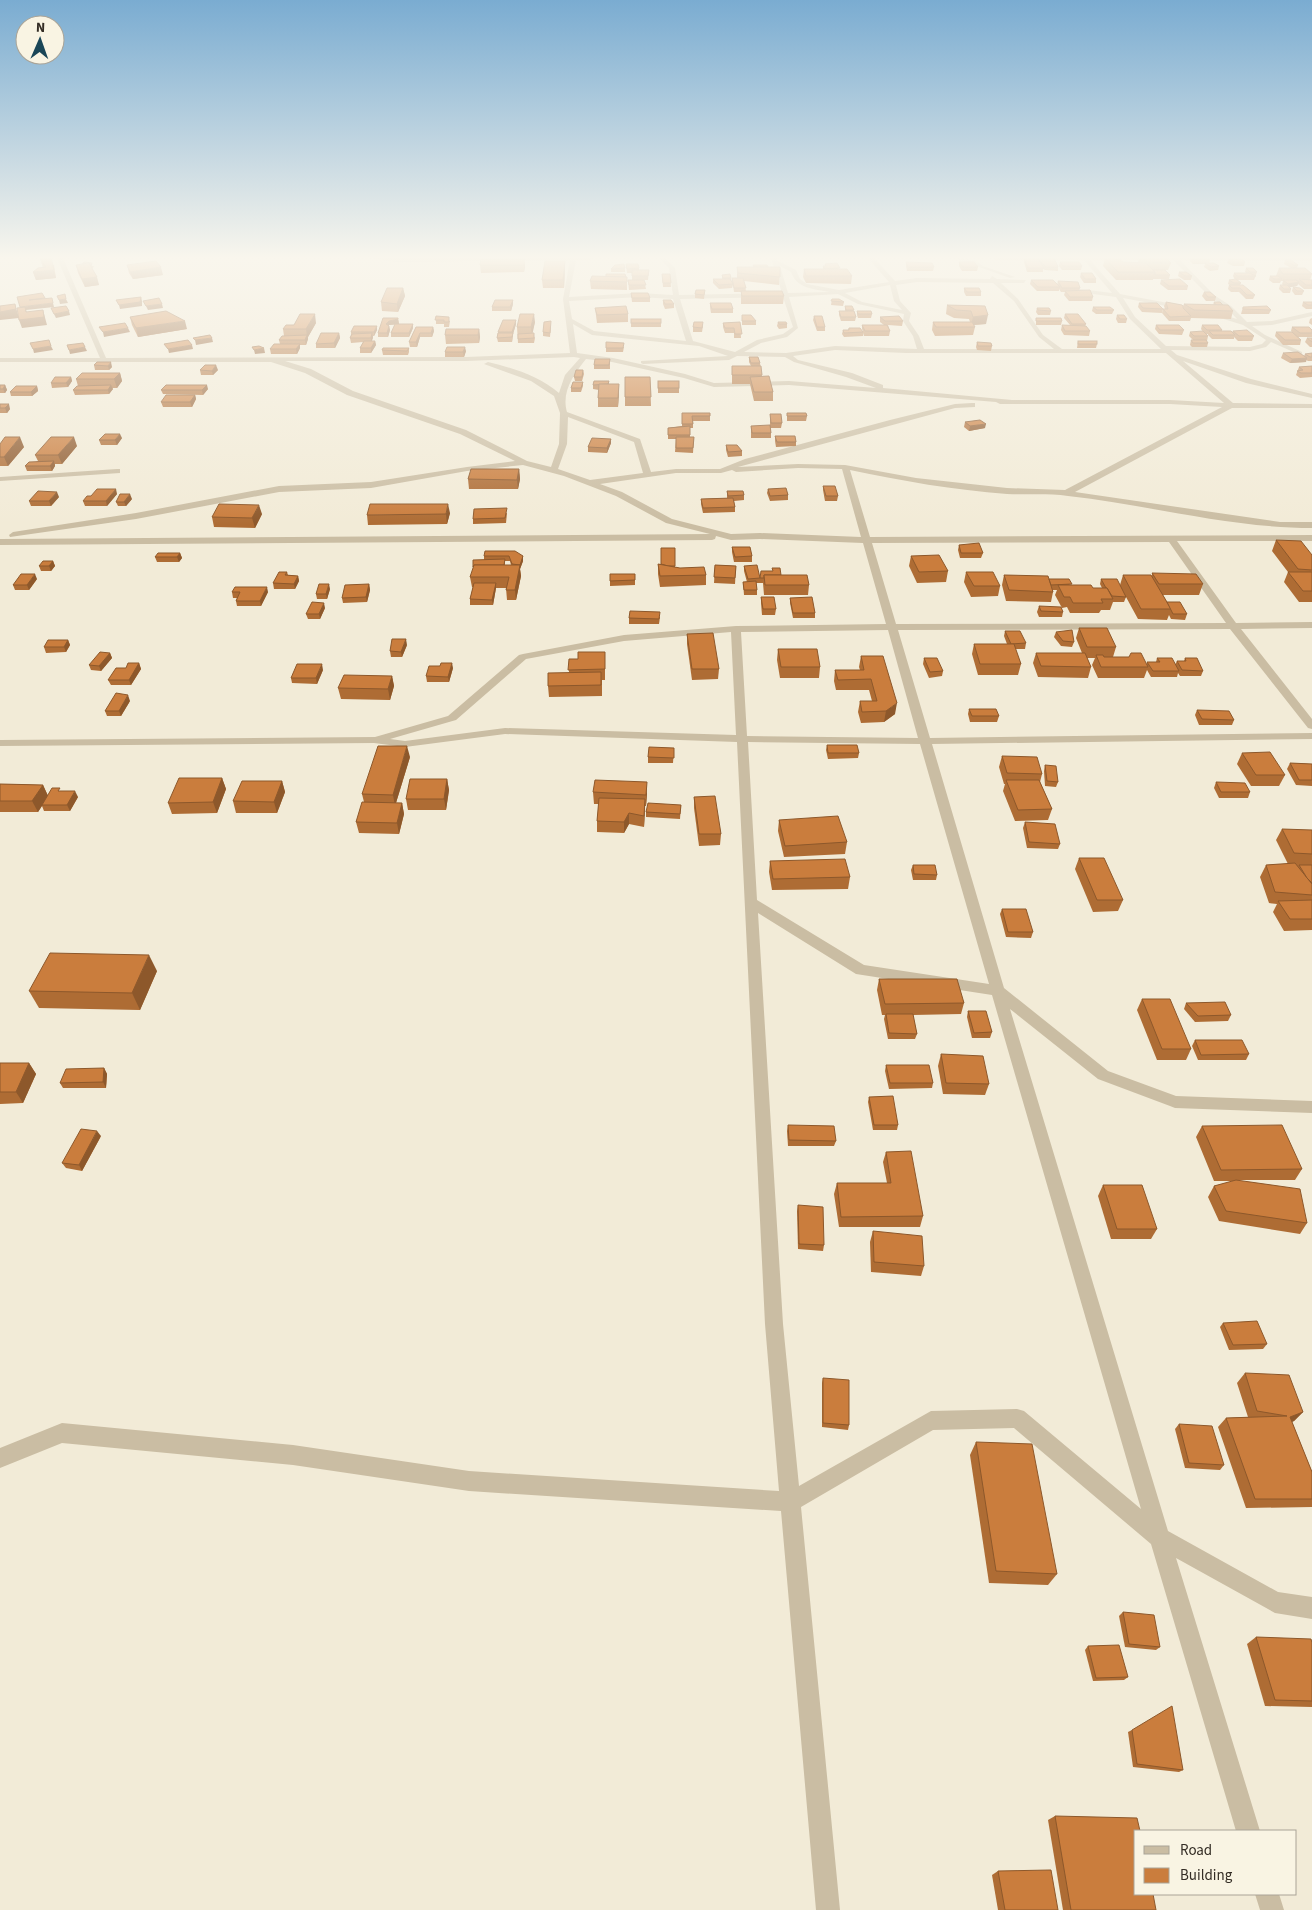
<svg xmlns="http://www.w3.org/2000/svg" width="1312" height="1910" font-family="'Source Sans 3',sans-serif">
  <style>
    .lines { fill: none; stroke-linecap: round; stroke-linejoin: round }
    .minor { fill: #cabda3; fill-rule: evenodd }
    .wall { fill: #ae6c34; fill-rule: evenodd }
    .shaded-wall { fill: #8d582b }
    .building { fill: #ca7d3d; stroke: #8d582b }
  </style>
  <rect width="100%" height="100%" fill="#f2ebd7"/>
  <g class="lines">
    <g class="minor">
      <path d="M57,258H63L106,358L466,357L570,353L563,299L570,260L396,262L371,258H593L590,260H576L569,297L639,293L673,295L669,268L659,258H665L675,268L679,295L782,293L771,258H777L778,261L796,270L800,279L807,284L839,290L889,282L868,258H874L895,281L917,278L990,279L992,276L997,279L1026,280L1024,283H1001L1018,299L1043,335L1062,349H1161L1130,319L1116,297L1070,291L1072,288L1112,293L1084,260H996L993,258H1312V261L1180,260L1214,295L1231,306L1247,322L1272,321L1312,312V316L1272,325L1252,326L1265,335L1302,352V354H1298L1271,342L1266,347L1250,351L1171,350L1177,355L1251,379L1312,394V398L1246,383L1183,361L1233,403L1312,404V408H1232L1075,492L1280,522H1312V528C1230,528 1149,505 1068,496C1048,493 1028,495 1007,494C954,490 902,481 850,470L870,537L1312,535V541H1177L1236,623L1312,622V628L1241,629L1312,719V729L1308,728L1230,629L898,630L930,738L1312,733V739L932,744L1004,988L1108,1071L1176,1096L1312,1101V1113L1175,1108L1170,1106L1098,1079L1010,1009L1168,1531L1278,1592L1312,1597V1619L1275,1613L1268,1609L1176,1558L1260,1831H1236L1151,1544L1014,1428L933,1430L801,1507L840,1910H816L781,1511L469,1491L293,1465L62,1443L0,1468V1448L62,1423L293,1445L469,1471L779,1491L765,1324L737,742L505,734L405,747L374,743L0,746V740L375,737L448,716L519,655L523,654L624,635L736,626L886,624L863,543L760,539L731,540L716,536L715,539L712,540L0,545V539L710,534L666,523L616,496L564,476L523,465L467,471L371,488L279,492L136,519L10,537L9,535L13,532L136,513L279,486L371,482L467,467L515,461L460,434L347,395L305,373L271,362H0V358H100ZM1090,260H1173L1210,297L1227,308L1237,319L1213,312L1210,314L1211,315L1243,325L1266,340L1262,344L1250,347L1166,346L1135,317L1123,298L1182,309L1184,308V306L1120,294ZM780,266L791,272C797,289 814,289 830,292L788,293ZM917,282L993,283L1014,301L1039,337L1054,349H924L919,336L909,321L911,313L900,301L896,285ZM890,285L894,301L902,310L862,302L845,293ZM838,294L858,304L904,314L903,321L913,336L917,349L835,346L786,353L744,352L761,343L787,337L798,328L789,297ZM639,297L673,299L686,341L594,331L572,319L569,301ZM783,297L793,327L783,334L757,340L735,352L693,341L680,299ZM573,324L592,335L699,346L728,356L641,361V363L643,364L729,360L737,356L785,357L794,362L846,377L876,388L789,381L714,383L685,374L613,358L577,353ZM835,350L906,353H1166L1224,403L1170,400H1012L883,388V385L852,373L798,360L793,356ZM574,357L580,358L565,375L559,393C539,376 513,368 488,362L484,364L531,381L554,396L560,413L559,444L551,467L527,461L466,430L353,391L311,369L285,361H466ZM586,359L612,362L684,378L714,387L789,385L996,402L1000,404H1170L1222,407L1065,490L1007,488L916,478L845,465L798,464L738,467L955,408L975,407V403H972L955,404L890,420L745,459L720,469H676L651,472L640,439L567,412C561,392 574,374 586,359ZM568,417L634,442L643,473L590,480L558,469L567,444ZM798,468L842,469L861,537L760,533L731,534L672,519L622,492L600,484L676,473H721L732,470L736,472ZM1169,542L1226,623L896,624L872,543ZM888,630L918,738L747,736L741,632ZM731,632L736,735L505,728L405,741L390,739L456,720L526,659L624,641ZM748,742L920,744L989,984L864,965L757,900ZM758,913L856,974L992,995L1141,1509L1024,1411L1017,1409L931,1411L799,1486L783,1324Z"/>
      <path d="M954,258L974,260L983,266L1015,277L1010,278Z"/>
      <path d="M117,469H120V473L0,481V477Z"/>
      <path d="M1255,1894H1279L1284,1910H1260Z"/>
    </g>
  </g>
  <g class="wall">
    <path d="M40,258L54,265L56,278L36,280L33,272L43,268Z"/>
    <path d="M1024,258H1054L1058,267V271L1045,270L1043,269V272H1027L1024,262Z"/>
    <path d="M1105,258L1123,262L1138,263L1139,258H1166L1171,263L1168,270H1165L1170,275L1169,279H1153V280H1116L1103,266Z"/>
    <path d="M1191,258H1207L1210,260L1209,263L1219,266L1218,270L1210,271L1204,267L1205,264H1193L1190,261Z"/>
    <path d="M524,259L525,266L524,272L481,273L480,265Z"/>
    <path d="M1229,259L1245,262L1244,266H1233L1227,263Z"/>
    <path d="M1285,260L1298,265L1297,268L1312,274L1310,280H1312V289H1304L1298,284L1297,286L1290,287L1291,289L1290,293H1283L1279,289L1280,285H1283L1282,284L1283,281H1281L1280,283H1273L1269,280L1270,276H1276L1279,268H1291L1284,264Z"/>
    <path d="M565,261V269L564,288H543L542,280Z"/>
    <path d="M906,262L934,267L933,271H907L906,266Z"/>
    <path d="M959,262L978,267L977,271H962L959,266Z"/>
    <path d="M1060,262L1082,266L1081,270H1062L1059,266Z"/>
    <path d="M626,264L639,268V270H649L648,280H644L646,289L629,290L628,280H632V273H627Z"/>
    <path d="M825,264L840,269L852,276L851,284L806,283L803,277L804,269H823V266H825Z"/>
    <path d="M76,265L94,266L92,269L99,285L85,287L78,273Z"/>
    <path d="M127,265L163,275L133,279L129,273Z"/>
    <path d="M753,265L768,267H780L779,285L744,281L746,291L784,296L783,304H741V292H734L733,285L732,288L719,289L713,283V279H722V275L731,278L732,283V278H737V267H753Z"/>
    <path d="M625,268V272H611V269Z"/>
    <path d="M1246,268L1257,272L1254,280H1236L1241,283L1240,285L1255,295L1253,299H1246L1239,292H1231L1228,289L1229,285H1230L1228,284L1229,280H1235L1233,276L1234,273H1246L1245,272Z"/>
    <path d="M1179,272L1192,276L1191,280H1184L1178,276Z"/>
    <path d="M1081,273L1096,279V283H1084L1080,277Z"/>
    <path d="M662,274H670L671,287H663Z"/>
    <path d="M627,277V290L591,289L590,281Z"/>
    <path d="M1031,280L1057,285L1058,281L1080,288L1079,291L1093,297L1092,301H1069L1064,295L1065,292H1061L1059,289V291H1037L1030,284Z"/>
    <path d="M1161,280L1188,286L1187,290H1168L1160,284Z"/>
    <path d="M1293,287L1304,291L1302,295H1295L1292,291Z"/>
    <path d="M403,288L405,296L398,312L382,311L381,302Z"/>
    <path d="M964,288L981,292V296H966L964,292Z"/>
    <path d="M705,290L704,299L695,298V294Z"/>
    <path d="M1204,292L1216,297L1215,301H1206L1202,296Z"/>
    <path d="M631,293L650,298V302H632Z"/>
    <path d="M832,299L844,302L843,306L831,305Z"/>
    <path d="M513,300V304L511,311H492V307Z"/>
    <path d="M663,300L674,304V308L665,309L663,304Z"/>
    <path d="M1166,302L1183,306L1184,304L1213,305L1214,302L1223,305L1233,311L1231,319L1191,318L1190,321H1169L1162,313L1163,309H1165L1164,306Z"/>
    <path d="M1303,302H1312V309H1306L1302,306Z"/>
    <path d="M710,303L733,309V313H711L710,307Z"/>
    <path d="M1139,303L1163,309L1162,313L1142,312L1138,307Z"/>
    <path d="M947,305L985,306L986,324L974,325L975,327L973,335L935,336L932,330L933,322H970L969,319L954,318L946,314Z"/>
    <path d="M845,306L854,310L853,311L856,317L855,321H841L839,315V311H845Z"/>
    <path d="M1093,307L1114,310L1112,314H1096L1092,311Z"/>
    <path d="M1243,307L1271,310L1269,314H1241Z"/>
    <path d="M595,308L628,314V322L597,323Z"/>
    <path d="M1037,308L1051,311L1050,315H1038L1036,312Z"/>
    <path d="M857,311L872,314L871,318H858L857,315Z"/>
    <path d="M1065,314L1086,324L1085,326L1090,331L1089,336L1064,335L1061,330L1062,325H1070L1064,318Z"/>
    <path d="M742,315L756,321V325H742Z"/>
    <path d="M1117,315L1127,319L1126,323H1118L1116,319Z"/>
    <path d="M436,316L450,321L449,327H444V324H436Z"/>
    <path d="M814,316L825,327V331H817L813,320Z"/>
    <path d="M130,317L187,329L138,337L132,325Z"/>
    <path d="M880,317L903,321L902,326L888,325L890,331L889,336H864L863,333V336L844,337L842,334L843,330H848L849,328L863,331L862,329V325H884L880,322Z"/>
    <path d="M398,318L399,324L389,325V326L390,330L388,337H378V333Z"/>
    <path d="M1036,318L1062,321L1061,325H1036Z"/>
    <path d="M1312,318V325L1309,323L1310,319Z"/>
    <rect x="631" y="319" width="30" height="8"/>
    <path d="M535,322L532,333L535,338L534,343H518L517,327Z"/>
    <path d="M740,322L741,338H734V333H725L723,327V323Z"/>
    <path d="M778,322L787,324V328L779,329L777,326Z"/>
    <path d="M316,323L308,337V339L306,345H300V348L297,354H271L270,349L280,344L279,340L284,336L283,329L294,325Z"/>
    <path d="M413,324V328L409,337H391V333Z"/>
    <path d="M516,324L513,334L512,342H498L497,338L498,332Z"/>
    <path d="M1156,325L1184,330L1182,335L1159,334L1155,329Z"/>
    <path d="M1202,325L1222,330V331L1232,332L1233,331L1254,336L1252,341H1238L1234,337V339H1212L1208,335V334H1205L1208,336L1207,341H1206L1208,343L1207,347H1192L1190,345L1191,340H1205H1193L1189,336L1190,332L1205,334L1201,329Z"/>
    <path d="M551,326L550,337L543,336V332Z"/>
    <path d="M703,326L702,332H693V327Z"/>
    <path d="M416,327H433L434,331L432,337H420L417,347H410L409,342Z"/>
    <path d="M1292,327L1312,330V337H1298L1301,340L1300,345H1283L1275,336L1276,332H1292L1291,331Z"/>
    <path d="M479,329L480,337L479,343L446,344L445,335Z"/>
    <path d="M377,330L374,336H373L372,341H375L376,345L371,353H360V348L363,342L351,343L350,338L351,335V332Z"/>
    <path d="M339,333L340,338L335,348H316V344Z"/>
    <path d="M1307,338H1312V347H1310L1305,342Z"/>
    <path d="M1078,341L1097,344L1096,348H1077Z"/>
    <path d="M977,342L992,346L991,351L977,350L976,347Z"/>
    <path d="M624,347L623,352H606V348Z"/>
    <path d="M409,348V352L408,355H383L382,350Z"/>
    <path d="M466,351L464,357H445V352Z"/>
    <path d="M1283,353L1304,356L1305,354L1312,353V361H1308L1306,360V362L1290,363L1281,358Z"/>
    <path d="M749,357L760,363L762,376L773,392V401H754L750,384H732V366H751L749,362Z"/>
    <path d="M610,359V369H594V365Z"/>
    <path d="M97,362L112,367L109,370H95L94,365Z"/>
    <path d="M1312,366V377L1300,378L1296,375L1299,367Z"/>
    <path d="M200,370H218L213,375H201Z"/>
    <path d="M583,370L584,374L582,381H575L574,377Z"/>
    <path d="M120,373L122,381L117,388H112L113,389L109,394L75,395L73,390L78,386L76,379Z"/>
    <path d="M71,377L72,381L68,387L52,388L51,383Z"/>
    <path d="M625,377H650L651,406H625Z"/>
    <path d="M609,381V384H619V393L618,407H598V398L599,390L593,389V385Z"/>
    <rect x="658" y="381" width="21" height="12"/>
    <path d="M583,382V386L581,392H571V388Z"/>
    <path d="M0,385H5L7,390L5,393H0Z"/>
    <path d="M37,386L38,391L32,396H11L10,392Z"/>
    <path d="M208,389L203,395L163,394L161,390Z"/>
    <path d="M195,395L196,399L192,407H163L161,402Z"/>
    <path d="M0,404L10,409L7,413H0Z"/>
    <path d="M682,413H710V421H693V428H690V437H694L693,453L675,452L676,439H668V428L682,426Z"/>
    <path d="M787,413L807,416L806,421H787Z"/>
    <path d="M770,414L782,423L781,428H770L771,433V438H751V426L770,427Z"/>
    <path d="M965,422L985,428L969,431L964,427Z"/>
    <path d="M775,436L796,442V446L776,447L775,441Z"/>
    <path d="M122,438L117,445H101L99,440Z"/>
    <path d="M611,439V443L607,453L588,452V447Z"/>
    <path d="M0,444L24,447L8,466H0Z"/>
    <path d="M726,445L742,451V456L728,457L726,450Z"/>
    <path d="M77,446L62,464H55V466L52,471H27L25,466L38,461L35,455Z"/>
    <path d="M519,469L520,479L518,489H469L468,479Z"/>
    <path d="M823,486L838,496L837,501H825L823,490Z"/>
    <path d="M768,489L788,495V500L770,501L767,493Z"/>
    <path d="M727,491L744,495V500L734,501L735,507V512L703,513L701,504V499L727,498Z"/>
    <path d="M117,494L107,506H85L83,501Z"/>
    <path d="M59,497L51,506H31L29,501Z"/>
    <path d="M132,499L126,506H118L116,502Z"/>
    <path d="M450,513L447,524L368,525L367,515Z"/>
    <path d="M507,513L506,523L473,524V519Z"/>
    <path d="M262,514L255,528L214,527L212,517Z"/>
    <path d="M1276,540L1312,555V602H1299L1284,582L1288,572L1272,551Z"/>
    <path d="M959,545L983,553L981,558H960L958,550Z"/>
    <path d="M732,547L752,556V562H734L732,552Z"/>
    <path d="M675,548V567L706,575V585L660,587L658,574V564H661Z"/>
    <path d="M180,553L182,558L179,562H157L155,557Z"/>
    <path d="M484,556H523V561L520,569L521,576L516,600H507L506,588H496L493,605H470V599L473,587H472L470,577L484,560ZM505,561H510L511,565H505Z"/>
    <path d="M911,556L948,571L946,582L917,583L909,566Z"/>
    <path d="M53,561L55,566L51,571H41L39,566Z"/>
    <path d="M715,565L736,566L735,584L714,583Z"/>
    <path d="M744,566L760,577L781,575L809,585L808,595H764L763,583H756L757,590V595H744L743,582H747L744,571Z"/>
    <path d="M287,572L288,575L298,576L299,581L295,589H274L273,583Z"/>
    <path d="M966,572L1000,586L998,596L971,597L964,582Z"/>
    <path d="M1152,573L1203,584L1199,595H1163L1167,602L1187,614L1185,620L1171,619L1169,615L1167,620L1138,619L1126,597L1124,602H1113L1110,610H1101L1099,613H1070L1067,607L1062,608L1055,595L1057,590H1053V592L1051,602L1006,601L1002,585L1004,575L1049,579L1072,585L1093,588H1102L1100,584L1101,579L1120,585L1123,575L1152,576Z"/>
    <path d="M610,574L635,580V585L610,586Z"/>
    <path d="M37,579L29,590H15L13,585Z"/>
    <path d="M369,584L370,590L367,602L343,603L342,598Z"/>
    <path d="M330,589L327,599H317L316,594Z"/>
    <path d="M232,592H268L261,606H237L236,601L237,598H233Z"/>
    <path d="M761,597L776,609L775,615H762L761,603Z"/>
    <path d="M790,598L815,613V618H793L790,603Z"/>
    <path d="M1039,606L1063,612L1062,617H1039L1037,612Z"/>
    <path d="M325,608L320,619H308L306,614Z"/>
    <path d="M660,617L659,624H629V618Z"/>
    <path d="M1079,628L1116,647L1113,657L1147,664V662H1156L1157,658L1175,665L1177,661H1184L1185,658L1203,671L1201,676H1180L1178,673L1177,677H1151L1147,670L1144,678H1098L1092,665L1095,658H1087L1091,667L1088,678L1038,677L1033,663L1036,653H1082L1076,638Z"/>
    <path d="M1005,631L1026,643L1025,649H1015L1021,664L1018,675H978L972,654L974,644H1007L1004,636Z"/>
    <path d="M1056,632L1074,642L1072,647L1061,646L1054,637Z"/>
    <path d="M687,634L719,669L718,679L692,680L687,644Z"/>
    <path d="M68,640L70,645L66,652L46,653L44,647Z"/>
    <path d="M407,645L402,657H391L390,651Z"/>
    <path d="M778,649L820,667L819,678H780L777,660Z"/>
    <path d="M110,653L112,658L101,671L91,670L89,665Z"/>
    <path d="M861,656L895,714L884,722L861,723L858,712L860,701H872L869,690H836L834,681L835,670H860L859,667Z"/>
    <path d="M924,658L943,671L942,676L929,678L923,664Z"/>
    <path d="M569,659L605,663V680H602V696L549,697L548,686L569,672Z"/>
    <path d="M139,663L141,669L131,685H111L108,680L126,668Z"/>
    <path d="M453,668L449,682H427L426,676Z"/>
    <path d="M323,670L317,684L292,683L291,678Z"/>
    <path d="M392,676L394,686L390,700L341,699L338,688Z"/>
    <path d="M130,701L121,716H107L105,711Z"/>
    <path d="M969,709L999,716L997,722H970L968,714Z"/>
    <path d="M1197,710L1234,720L1232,725H1199L1195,715Z"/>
    <path d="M827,745L859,753L858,758L828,759L826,750Z"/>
    <path d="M674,748L673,763H648V757Z"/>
    <path d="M1242,753L1285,775L1279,786H1251L1237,764Z"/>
    <path d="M1002,756L1042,774L1040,782L1052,809L1048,820L1015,821L1003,791L1005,784H1004L999,767Z"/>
    <path d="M410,757L396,803H402L404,814L399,834L359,833L356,822L364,802L362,794Z"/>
    <path d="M1290,763L1312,764V786L1296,785L1287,769Z"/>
    <path d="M1045,765L1058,782L1056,787L1045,786L1044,771Z"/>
    <path d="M222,778L226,789L217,813L172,814L168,803Z"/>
    <path d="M447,779L449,790L446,810H408L406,799Z"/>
    <path d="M282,781L285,792L277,813H236L233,801Z"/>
    <path d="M1216,782L1250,792L1248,798H1219L1214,788Z"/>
    <path d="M0,784L43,785L48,796L61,791L78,797L70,811H44L42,806L38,812H0Z"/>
    <path d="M593,792L647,793L646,806H645L644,827L629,824L624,833L597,832V821L599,804H594Z"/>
    <path d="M694,797L721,834L720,845L699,846L694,808Z"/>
    <path d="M681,805L680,819L646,817V812Z"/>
    <path d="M779,820L847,842L845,854L784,857L778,831Z"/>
    <path d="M1025,822L1060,844L1058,849L1027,848L1023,828Z"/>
    <path d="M1282,829L1312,831V930L1284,931L1273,912L1277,904L1269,903L1260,877L1266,865L1288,864L1276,840Z"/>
    <path d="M1079,858L1123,900L1118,911L1093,912L1075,869Z"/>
    <path d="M770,861L850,877L848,889L772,890L769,872Z"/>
    <path d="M913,865L937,875L936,880H913L911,870Z"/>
    <path d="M1002,909L1033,932L1031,938L1006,937L1000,914Z"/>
    <path d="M157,971L140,1010L39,1008L29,991Z"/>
    <path d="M879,979L964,1003L961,1014L913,1015L917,1034L915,1039H888L884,1019L885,1015H882L877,990Z"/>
    <path d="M1142,999L1191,1049L1186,1060H1157L1137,1010Z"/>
    <path d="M1186,1003L1231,1015L1228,1021L1195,1022L1184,1009Z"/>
    <path d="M968,1011L992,1032L990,1038H972L967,1017Z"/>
    <path d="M1195,1040L1249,1054L1246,1060H1198L1192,1046Z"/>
    <path d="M941,1054L989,1084L985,1095L943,1094L938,1066Z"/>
    <path d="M0,1063H29L36,1074L23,1103L0,1104Z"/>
    <path d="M886,1065L933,1083L932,1088L889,1089L885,1071Z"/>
    <path d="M104,1068L107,1074L106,1088H63L60,1083Z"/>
    <path d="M869,1097L898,1125L897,1130H873L868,1102Z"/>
    <path d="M788,1125L836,1141L834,1146H788L787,1131Z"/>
    <path d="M1202,1126L1302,1169L1295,1180H1239L1307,1223L1300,1234L1219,1221L1208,1197L1214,1186L1234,1181H1214L1196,1137Z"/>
    <path d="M101,1136L82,1171L66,1168L62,1163Z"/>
    <path d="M886,1152L923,1216L920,1227H839L834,1194L837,1183H887L883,1162Z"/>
    <path d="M1103,1185L1157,1229L1151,1239H1111L1098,1196Z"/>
    <path d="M798,1205L824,1245L823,1251L798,1249L797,1211Z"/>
    <path d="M873,1231L924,1266L921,1276L871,1272L870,1242Z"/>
    <path d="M1223,1323L1267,1344L1263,1349L1229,1350L1220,1327Z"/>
    <path d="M1245,1373L1303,1412L1294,1421L1292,1422L1312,1472V1507L1246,1508L1218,1427L1226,1418L1248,1417L1237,1383Z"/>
    <path d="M823,1378L849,1425L848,1430L822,1427V1383Z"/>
    <path d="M1179,1424L1224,1465L1220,1470L1185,1468L1175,1429Z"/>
    <path d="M976,1442L1057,1574L1048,1585L989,1583L970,1455Z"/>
    <path d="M1123,1612L1160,1647L1156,1650L1125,1647L1119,1616Z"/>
    <path d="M1256,1637L1312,1643V1707L1265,1706L1247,1644Z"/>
    <path d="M1088,1646L1128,1677L1124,1680L1093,1681L1085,1650Z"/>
    <path d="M1132,1730L1183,1770L1179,1772L1133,1767L1128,1732Z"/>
    <path d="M1055,1816L1156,1910H1063L1048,1820Z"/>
    <path d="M998,1871L1058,1910H998L992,1875Z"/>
  </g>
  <g class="shaded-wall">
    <path d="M51,258L56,278L36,280L33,272L54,270Z"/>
    <path d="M524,259L525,266L524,272Z"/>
    <path d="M565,261V269L564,288L563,280Z"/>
    <path d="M161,267L163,275L133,279L130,272Z"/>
    <path d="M97,277L99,285L85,287L82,279Z"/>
    <path d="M1299,282L1297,286L1286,288L1288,284Z"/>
    <path d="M403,288L405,296L398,312L397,304Z"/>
    <path d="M141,297L142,301V306L120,309L119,305Z"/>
    <path d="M66,299L68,303L60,304L59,300Z"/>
    <path d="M513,300V304L511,311L510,307Z"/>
    <path d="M53,303L54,307L26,310L28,315L43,310L47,325L22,328L19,320L22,311L20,307Z"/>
    <path d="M15,304L19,318L0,320V312Z"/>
    <path d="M162,304L163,308L148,310L146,306Z"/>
    <path d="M69,311L70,315L56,318L54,314Z"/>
    <path d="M315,314L316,323L308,337V339L306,345L305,340L307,336L306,329Z"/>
    <path d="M534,314L535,322L532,336L531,327Z"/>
    <path d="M988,315L986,324L971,325L973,317Z"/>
    <path d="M398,319L399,324L389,325L387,329L386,324L389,321Z"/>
    <path d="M516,320V324L513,334L512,342V332Z"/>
    <path d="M185,321L187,329L138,337L136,328Z"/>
    <path d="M413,324V328L409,337V333Z"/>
    <path d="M377,326V330L374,336V332Z"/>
    <path d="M389,326L390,330L388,337L387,333Z"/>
    <path d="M433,327L434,331L432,337L431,333Z"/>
    <path d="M128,328L130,332L104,337L103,332Z"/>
    <path d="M479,329L480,337L479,343L478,335Z"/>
    <path d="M339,333L340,338L335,348L334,343Z"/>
    <path d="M372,333L373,338L371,342V338Z"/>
    <path d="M420,333V337L417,347L416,342Z"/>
    <path d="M212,338L213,342L196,345L195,340Z"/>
    <path d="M375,341L376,345L371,353V348Z"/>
    <path d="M300,344V348L297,354L296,349Z"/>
    <path d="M192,345L193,349L169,353L168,349Z"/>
    <path d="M51,346L53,350L34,353L33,349Z"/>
    <path d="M85,347L87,351L70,354L69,350Z"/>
    <path d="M465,347L466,351L464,357L463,352Z"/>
    <path d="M264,348L265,353L255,354L254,350Z"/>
    <path d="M1307,358L1306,362L1290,363L1292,359Z"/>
    <path d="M111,362L112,367L109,370L108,366Z"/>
    <path d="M216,365L218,370L213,375L212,371Z"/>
    <path d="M120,373L122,381L117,388L114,379Z"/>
    <path d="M71,377L72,381L68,387L66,383Z"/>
    <path d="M619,384V393L618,407V398Z"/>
    <path d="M5,385L7,390L5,393L3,389Z"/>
    <path d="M111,385L113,389L109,394L108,390Z"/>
    <path d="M207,385L208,389L203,395L202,390Z"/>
    <path d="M37,386L38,391L32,396L31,392Z"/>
    <path d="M195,395L196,399L192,407L190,402Z"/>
    <path d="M9,404L10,409L7,413L5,408Z"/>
    <path d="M986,424L985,428L969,431L970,426Z"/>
    <path d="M120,434L122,438L117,445L115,440Z"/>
    <path d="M20,437L24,447L8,466L4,457Z"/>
    <path d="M74,437L77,446L62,464L58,455Z"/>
    <path d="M611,439V443L607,453V448Z"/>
    <path d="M54,461L55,466L52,471L50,466Z"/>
    <path d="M519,469L520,479L518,489L517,480Z"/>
    <path d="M116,489L117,494L107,506L106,501Z"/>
    <path d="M57,492L59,497L51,506L49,501Z"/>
    <path d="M130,494L132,499L126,506L124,502Z"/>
    <path d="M448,504L450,513L447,524L446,514Z"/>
    <path d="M259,505L262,514L255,528L252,518Z"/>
    <path d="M180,553L182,558L179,562L177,557Z"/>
    <path d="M523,556V561L520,569L521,576L516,600L515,590L520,565Z"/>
    <path d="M53,561L55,566L51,571L49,566Z"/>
    <path d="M35,574L37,579L29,590L27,585Z"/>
    <path d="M298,576L299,581L295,589L294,584Z"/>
    <path d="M496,583V588L493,605L492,600Z"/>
    <path d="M329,584L330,589L327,599L326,594Z"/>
    <path d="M369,584L370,590L367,602L366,597Z"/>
    <path d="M267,587L268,592L261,606L260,601Z"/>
    <path d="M324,603L325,608L320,619L319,614Z"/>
    <path d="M406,639L407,645L402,657L401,652Z"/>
    <path d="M68,640L70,645L66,652L64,647Z"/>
    <path d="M110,653L112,658L101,671L99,666Z"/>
    <path d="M139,663L141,669L131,685L129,680Z"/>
    <path d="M452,663L453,668L449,682L448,677Z"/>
    <path d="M322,664L323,670L317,684L316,678Z"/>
    <path d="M392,676L394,686L390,700L388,689Z"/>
    <path d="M128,695L130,701L121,716L119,711Z"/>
    <path d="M897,703L895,714L884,722L886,711Z"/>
    <path d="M407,746L410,757L395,806L393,795Z"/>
    <path d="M222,778L226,789L217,813L213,802Z"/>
    <path d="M447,779L449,790L446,810L444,799Z"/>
    <path d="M282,781L285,792L277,813L274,802Z"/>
    <path d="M647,782V793L646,806V795Z"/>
    <path d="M43,785L48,796L38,812L32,801Z"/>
    <path d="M75,791L78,797L70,811L67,805Z"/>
    <path d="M645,799V810L644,827V816Z"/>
    <path d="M402,803L404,814L399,834L397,823Z"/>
    <path d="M629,813V824L624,833V822Z"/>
    <path d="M149,955L157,971L140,1010L132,993Z"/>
    <path d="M29,1063L36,1074L23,1103L16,1092Z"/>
    <path d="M104,1068L107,1074L106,1088L103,1082Z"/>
    <path d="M97,1131L101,1136L82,1171L79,1165Z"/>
    <path d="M1303,1412L1294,1421L1281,1426L1290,1417Z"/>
  </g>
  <g class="building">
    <path d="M40,258H51L54,270L33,272L38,268L46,267Z"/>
    <path d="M1024,258H1054L1058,267H1046L1038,259L1044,268H1028Z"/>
    <path d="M1105,258L1119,259L1123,262L1146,263L1155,272H1118Z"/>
    <path d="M1142,258H1166L1171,263L1147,262Z"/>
    <path d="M1192,258H1207L1210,260H1194Z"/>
    <path d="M481,259H524V265H480Z"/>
    <path d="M1229,259H1242L1245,262H1234Z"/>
    <path d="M1285,260H1291L1298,265H1293Z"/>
    <path d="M156,261L161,267L130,272L127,265Z"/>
    <path d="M545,261H565L563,280H542Z"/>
    <path d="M84,262L92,263L91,266L89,263L82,264Z"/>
    <path d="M906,262L932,263L934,267H908Z"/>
    <path d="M959,262H974L978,267H963Z"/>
    <path d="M1060,262H1079L1082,266H1063Z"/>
    <path d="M89,263L97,277L82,279L76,265Z"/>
    <path d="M837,263L840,268L825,269L823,266H826L825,264Z"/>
    <path d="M1205,263H1214L1219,266L1211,267Z"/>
    <path d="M624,264L625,268L611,269L615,265Z"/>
    <path d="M626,264H638L639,268L627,269Z"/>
    <path d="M753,265H767L768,267H754Z"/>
    <path d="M737,267H780V277L738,273Z"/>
    <path d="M1246,268H1253L1257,272H1250Z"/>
    <path d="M1279,268H1305L1312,274H1283Z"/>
    <path d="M804,269H847L852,276H806Z"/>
    <path d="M632,270H649L648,276H632Z"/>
    <path d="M1153,270H1165L1170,275H1155V272Z"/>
    <path d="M1179,272H1186L1192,276H1185Z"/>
    <path d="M1081,273H1092L1096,279H1085Z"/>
    <path d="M1234,273H1249L1256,276H1237Z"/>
    <path d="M606,274H625L626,277H606Z"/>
    <path d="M662,274H670L671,283H663Z"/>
    <path d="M730,274L731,278H723L722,275Z"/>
    <path d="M592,276L627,277V282L590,281Z"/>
    <path d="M1270,276H1278L1282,279H1274Z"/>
    <path d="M732,278H743L746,288H734Z"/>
    <path d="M713,279H730L733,284L719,285Z"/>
    <path d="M1180,279L1188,286H1169L1161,280Z"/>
    <path d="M1236,279L1241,283H1234L1229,280Z"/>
    <path d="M1299,279L1312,280V285H1306Z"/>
    <path d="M628,280H644L646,285H629Z"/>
    <path d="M1031,280H1053L1060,287H1038Z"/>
    <path d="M1283,280H1296L1299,282L1288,284Z"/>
    <path d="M1058,281L1078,282L1080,288H1062Z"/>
    <path d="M1229,285H1243L1255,295H1247L1240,288H1232Z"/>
    <path d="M1280,285H1287L1291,289H1284Z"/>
    <path d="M1293,287L1300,288L1304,291H1297Z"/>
    <path d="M387,288H403L397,304L381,302Z"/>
    <path d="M964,288H979L981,292H967Z"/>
    <path d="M696,290H705L704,295L695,294Z"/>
    <path d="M1090,290L1093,297H1070L1065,291Z"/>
    <path d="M741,291H782L784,296H742Z"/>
    <path d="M1204,292H1210L1216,297H1208Z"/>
    <path d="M42,293L45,298L29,300L52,298L53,303L20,307L17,297Z"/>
    <path d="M631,293H648L650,298H632Z"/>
    <path d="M65,294L66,299L59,300L57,296Z"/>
    <path d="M141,297L140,302L119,305L116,300Z"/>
    <path d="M159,298L162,304L146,306L143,301Z"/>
    <path d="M832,299H839L844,302L831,301Z"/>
    <path d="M495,300H513L510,307H492Z"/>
    <path d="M663,300H671L674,304H665Z"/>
    <path d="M1166,302L1182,305L1183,306V308L1191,316L1170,317L1163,309H1168Z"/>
    <path d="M1214,302H1220L1223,305H1216Z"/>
    <path d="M1303,302H1312V305H1308Z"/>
    <path d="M710,303H731L733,309H712Z"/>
    <path d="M1139,303H1157L1163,309L1143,308Z"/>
    <path d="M15,304L16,309L0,312V306Z"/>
    <path d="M1184,304L1228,305L1233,311L1194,310Z"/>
    <path d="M947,305L985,306L988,315L973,317L971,311L956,310Z"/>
    <path d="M66,306L69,311L54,314L51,308Z"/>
    <path d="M626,306L628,314L597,315L595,308Z"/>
    <path d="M845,306H852L854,310H846Z"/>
    <path d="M1267,306L1271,310L1243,309V307Z"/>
    <path d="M25,307L26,312L43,310L44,317L19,320L17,308Z"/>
    <path d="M1093,307H1110L1114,310H1097Z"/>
    <path d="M1037,308H1049L1051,311L1038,310Z"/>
    <path d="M166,311L185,321L136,328L130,317Z"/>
    <path d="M839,311H854L856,317H841Z"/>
    <path d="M857,311H871L872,314H858Z"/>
    <path d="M300,314H315L306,329H283L286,325H294Z"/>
    <path d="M520,314H534L531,327H517Z"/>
    <path d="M1065,314H1078L1086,324H1072Z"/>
    <path d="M742,315H751L756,321H742Z"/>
    <path d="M1117,315H1124L1127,319H1120Z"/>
    <path d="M436,316L449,317V322H444V320H435Z"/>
    <path d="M814,316H822L825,327H817Z"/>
    <path d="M899,316L903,321H885L880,317Z"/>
    <path d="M383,318H398V319L389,321L386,324L389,326L387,333H378Z"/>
    <path d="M1036,318H1061L1062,321H1036Z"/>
    <rect x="631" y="319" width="30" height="4"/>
    <path d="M503,320H516L512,332H498Z"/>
    <path d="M551,321L550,333L543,332L544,322Z"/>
    <path d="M694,322H703L702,328L693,327Z"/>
    <path d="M740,322L742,334H735L734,328H725L723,323Z"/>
    <path d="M778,322H786L787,324H779Z"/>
    <path d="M933,322H972L975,327H936Z"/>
    <path d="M125,323L128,328L103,332L99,327Z"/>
    <path d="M395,324H413L409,333H391Z"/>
    <path d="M862,325H887L890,331H865Z"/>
    <path d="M1062,325L1086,326L1090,331H1065Z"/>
    <path d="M1156,325H1179L1184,330H1160Z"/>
    <path d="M1202,325H1218L1222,330H1207Z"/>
    <path d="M354,326H377L374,332H351Z"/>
    <path d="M416,327H433L431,333H420L416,342H409Z"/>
    <path d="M1292,327H1309L1312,330V333H1300Z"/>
    <path d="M849,328H860L863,332L844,333L843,330H849Z"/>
    <path d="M446,329H479L478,335H445Z"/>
    <path d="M1247,330L1254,336H1239L1233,331Z"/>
    <path d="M1203,331L1208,336H1194L1190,332Z"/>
    <path d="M1209,331H1231L1235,335H1213Z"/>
    <path d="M1276,332H1292L1301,340H1285Z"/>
    <path d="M321,333H339L334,343L316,344Z"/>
    <path d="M372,333L371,338H350L352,334Z"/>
    <path d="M498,333H513L512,337L497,338Z"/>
    <path d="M534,333V338L518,339V334Z"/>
    <path d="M210,335L212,338L195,340L193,338Z"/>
    <path d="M307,335L305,340H279L282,336Z"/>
    <path d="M1307,338H1312V342Z"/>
    <path d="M49,340L51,346L33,349L30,343Z"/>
    <path d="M188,340L192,345L168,349L164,344Z"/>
    <path d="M1191,340H1206L1208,343H1193Z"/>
    <path d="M364,341H375L371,348H360Z"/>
    <rect x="1078" y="341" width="19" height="3"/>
    <path d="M606,342L624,343L623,348H606Z"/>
    <path d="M977,342L991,343L992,346H978Z"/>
    <path d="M83,343L85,347L69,350L67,345Z"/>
    <path d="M274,344H300L296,349H270Z"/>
    <path d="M259,346L264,348L254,350L252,347Z"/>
    <path d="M447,347H465L463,352H445Z"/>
    <path d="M383,348H409L407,351L382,350Z"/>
    <path d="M1298,352L1307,358L1292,359L1283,353Z"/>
    <path d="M1312,353V357H1310L1305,354Z"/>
    <path d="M749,357H758L760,363H751Z"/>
    <path d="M595,359H610L609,365H594Z"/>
    <path d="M97,362H111L108,366L94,365Z"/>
    <path d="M205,365H216L212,371L200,370Z"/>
    <path d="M732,366H761L762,375H732Z"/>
    <path d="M1312,366V373H1301L1297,371L1303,370L1299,367Z"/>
    <path d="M576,370H583L582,377H574Z"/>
    <path d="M82,373H120L114,379H76Z"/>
    <path d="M769,376L773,392H754L750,377Z"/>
    <path d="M55,377H71L66,383H51Z"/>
    <path d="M625,377H650L651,397H625Z"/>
    <path d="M594,381H609L608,384L593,385Z"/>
    <rect x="658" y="381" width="21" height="7"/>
    <path d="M573,382H583L581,388H571Z"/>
    <path d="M599,384H619L618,398H598Z"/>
    <path d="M0,385H5L3,389H0Z"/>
    <path d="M111,385L108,390H73L77,386Z"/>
    <path d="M166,385H207L202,390H161Z"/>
    <path d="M16,386H37L31,392H10Z"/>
    <path d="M166,395H195L190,402H161Z"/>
    <path d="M0,404H9L5,408H0Z"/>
    <path d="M682,413H710V416H692L693,424H682Z"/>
    <path d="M787,413H806L807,416H787Z"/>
    <path d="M770,414H781L782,423H771Z"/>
    <path d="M980,420L986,424L970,426L965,422Z"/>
    <path d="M770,425L771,433H752L751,426Z"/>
    <path d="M690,426V435H668V428Z"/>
    <path d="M105,434H120L115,440H99Z"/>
    <path d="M775,436H795L796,442H777Z"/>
    <path d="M5,437H20L4,457H0V444Z"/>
    <path d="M51,437H74L58,455H35Z"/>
    <path d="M676,437H694L693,448H676Z"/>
    <path d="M592,438L611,439L607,448L588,447Z"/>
    <path d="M726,445H737L742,451L728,452Z"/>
    <path d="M54,461L50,466H25L29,462Z"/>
    <path d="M471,469H519L517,480L468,479Z"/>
    <path d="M823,486H835L838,496H826Z"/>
    <path d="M786,488L788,495L770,496L768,489Z"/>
    <path d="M97,489H116L106,501H83L87,496H91Z"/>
    <path d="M38,491L57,492L49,501H29Z"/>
    <path d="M727,491H743L744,495L728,496Z"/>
    <path d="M120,494H130L124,502H116Z"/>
    <path d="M733,498L735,507L703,508L701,499Z"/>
    <path d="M219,504L259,505L252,518L212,517Z"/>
    <path d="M370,504H448L446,514L367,515Z"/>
    <path d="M507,508L505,518L473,519L474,509Z"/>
    <path d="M1276,540L1301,541L1312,555V570L1298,569Z"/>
    <path d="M979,543L983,553H961L959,545Z"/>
    <path d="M732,547H750L752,556L735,557Z"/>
    <path d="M661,548H675V566H668L661,564Z"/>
    <path d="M485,551H515L523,556L520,565L512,564L509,556H484Z"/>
    <path d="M158,553H180L177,557H155Z"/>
    <path d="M939,555L948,571L919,572L911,556Z"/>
    <path d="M505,559L504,565H474L473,567V560Z"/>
    <path d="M43,561H53L49,566H39Z"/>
    <path d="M658,564L680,568L704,567L706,575L660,576Z"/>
    <path d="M474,565H520L515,590H506L509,577H470Z"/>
    <path d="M715,565L736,566L735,578L714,577Z"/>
    <path d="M757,565L760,578L748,579L744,566Z"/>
    <path d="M772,568H780L781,575H764V578H760L761,571H773Z"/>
    <path d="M279,572H287L285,575L298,576L294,584L273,583Z"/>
    <path d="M966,572H993L1000,586H974Z"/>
    <path d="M1288,572H1312V591H1303Z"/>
    <path d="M1152,573L1196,574L1203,584H1159Z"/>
    <path d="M21,574H35L27,585H13Z"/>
    <path d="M610,574H635V580L610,581Z"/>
    <path d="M764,575H807L809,585H765Z"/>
    <path d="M1004,575L1048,576L1053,592L1009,590Z"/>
    <path d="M1123,575H1151L1171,609H1141Z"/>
    <path d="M1049,579H1069L1072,584L1051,585Z"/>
    <path d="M1101,579H1117L1126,597L1112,596L1107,588H1106Z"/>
    <path d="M756,581L757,590H744L743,582Z"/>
    <path d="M474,583H496L492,600L470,599Z"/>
    <path d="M319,584H329L326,594H316Z"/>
    <path d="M369,584L366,597L342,598L345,585Z"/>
    <path d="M1058,585H1091L1093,588H1107L1113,599H1101L1103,603H1073L1070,597H1064Z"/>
    <path d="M235,587H267L260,601H236L240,592H232Z"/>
    <path d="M761,597H774L776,609H763Z"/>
    <path d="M812,597L815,613H793L790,598Z"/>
    <path d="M312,602L324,603L319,614H306Z"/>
    <path d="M1167,602H1180L1187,614H1173Z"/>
    <path d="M1039,606L1061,607L1063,612L1041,611Z"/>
    <path d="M630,611L660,612L659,619L629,618Z"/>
    <path d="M1079,628H1107L1116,647H1087Z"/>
    <path d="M1072,630L1074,642L1063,641L1056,632Z"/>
    <path d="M1005,631H1020L1026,643L1011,644Z"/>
    <path d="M713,633L719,669H692L687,634Z"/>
    <path d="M392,639H406L401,652L390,651Z"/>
    <path d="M48,640H68L64,647H44Z"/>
    <path d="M974,644H1014L1021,664H980Z"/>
    <path d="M778,649H817L820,667H781Z"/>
    <path d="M100,652L110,653L99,666L89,665Z"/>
    <path d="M578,652H605V669L568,670L569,659H578Z"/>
    <path d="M1036,653H1085L1091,667L1041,666Z"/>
    <path d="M1131,653H1141L1148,667H1101L1096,655H1103L1104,657H1129Z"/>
    <path d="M861,656H883L897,703L886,711L862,712L860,701H877L871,679L838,680L835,670H864Z"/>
    <path d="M924,658H937L943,671L930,672Z"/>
    <path d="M1157,658H1172L1179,671H1153L1147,662H1160Z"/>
    <path d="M1185,658H1197L1203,671L1182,670L1177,661H1186Z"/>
    <path d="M128,663H139L129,680H108L116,668H126Z"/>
    <path d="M441,663H452L448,677L426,676L429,666H440Z"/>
    <path d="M297,664H322L316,678H291Z"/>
    <path d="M601,672V685L548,686V673Z"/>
    <path d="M344,675L392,676L388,689L338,688Z"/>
    <path d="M116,693L128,695L119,711H105Z"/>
    <path d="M969,709H996L999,716H972Z"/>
    <path d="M1197,710L1229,711L1234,720L1202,719Z"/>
    <path d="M827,745H857L859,753H828Z"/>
    <path d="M378,746H407L393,795L362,794Z"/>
    <path d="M649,747L674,748V758L648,757Z"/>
    <path d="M1270,752L1285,775H1256L1242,753Z"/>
    <path d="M1002,756L1037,757L1042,774L1007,773Z"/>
    <path d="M1290,763L1312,764V780H1299Z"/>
    <path d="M1045,765L1056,766L1058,782L1047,781Z"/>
    <path d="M179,778H222L213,802L168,803Z"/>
    <path d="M410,779H447L444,799H406Z"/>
    <path d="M595,780L647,782L646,795L593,792Z"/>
    <path d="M1006,780H1039L1052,809L1018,810Z"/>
    <path d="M242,781H282L274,802L233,801Z"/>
    <path d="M1216,782L1245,783L1250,792H1221Z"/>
    <path d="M0,784L43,785L32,801H0Z"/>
    <path d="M52,788H60L58,791H75L67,805H42Z"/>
    <path d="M715,796L721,834H699L694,797Z"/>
    <path d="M599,798L645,799L644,816L629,813L624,822L597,821Z"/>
    <path d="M362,802L402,803L397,823L356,822Z"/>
    <path d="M648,803L681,805L680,814L646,812Z"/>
    <path d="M838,816L847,842L785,846L779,820Z"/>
    <path d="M1025,822L1055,824L1060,844L1029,842Z"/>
    <path d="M1282,829L1312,830V854L1294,853Z"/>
    <path d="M1079,858H1104L1123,900H1097Z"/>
    <path d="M845,859L850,877L773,879L770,861Z"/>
    <path d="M1295,863L1312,884V895L1275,892L1266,865Z"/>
    <path d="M913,865H935L937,875L914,874Z"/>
    <path d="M1299,865H1312V883L1307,878Z"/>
    <path d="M1312,900V919H1290L1278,901Z"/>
    <path d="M1002,909H1026L1033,932H1008Z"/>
    <path d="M50,953L149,955L132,993L29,991Z"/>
    <path d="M879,979H957L964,1003L885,1004Z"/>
    <path d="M1142,999H1170L1191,1049H1162Z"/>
    <path d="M1225,1002L1231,1015L1198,1016L1186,1003Z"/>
    <path d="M968,1011H986L992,1032L974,1033Z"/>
    <path d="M886,1014H913L917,1034L889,1033Z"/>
    <path d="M1195,1040H1242L1249,1054L1201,1055Z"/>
    <path d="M941,1054L983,1056L989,1084L946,1083Z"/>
    <path d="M0,1063H29L16,1092H0Z"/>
    <path d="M886,1065H929L933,1083H890Z"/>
    <path d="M104,1068L103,1082L60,1083L66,1069Z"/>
    <path d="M893,1096L898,1125H874L869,1097Z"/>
    <path d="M788,1125L834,1126L836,1141L789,1140Z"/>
    <path d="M1282,1125L1302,1169L1221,1170L1202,1126Z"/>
    <path d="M81,1129L97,1131L79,1165L62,1163Z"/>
    <path d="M911,1151L923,1216L841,1217L837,1183H891L886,1152Z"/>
    <path d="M1236,1180L1300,1189L1307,1223L1226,1211L1214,1186Z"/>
    <path d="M1103,1185H1142L1157,1229H1117Z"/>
    <path d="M798,1205L823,1207L824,1245L799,1244Z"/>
    <path d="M873,1231L922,1236L924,1266L874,1262Z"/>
    <path d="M1257,1321L1267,1344L1233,1345L1223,1323Z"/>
    <path d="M1245,1373L1289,1375L1303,1412L1290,1417L1312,1472V1499H1255L1226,1418L1287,1416L1257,1411Z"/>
    <path d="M823,1378L849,1380V1425L823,1423Z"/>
    <path d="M1179,1424L1212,1426L1224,1465L1189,1463Z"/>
    <path d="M976,1442L1032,1444L1057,1574L996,1571Z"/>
    <path d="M1123,1612L1154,1615L1160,1647L1129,1644Z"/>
    <path d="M1256,1637L1311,1639L1312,1643V1701L1275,1700Z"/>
    <path d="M1119,1645L1128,1677L1096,1678L1088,1646Z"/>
    <path d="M1172,1706L1183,1770L1137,1764L1132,1730Z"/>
    <path d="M1055,1816L1137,1818L1140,1831H1136V1894H1153L1156,1910H1071Z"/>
    <path d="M1051,1870L1058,1910H1005L998,1871Z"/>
  </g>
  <linearGradient id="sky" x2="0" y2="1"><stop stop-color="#7aacd1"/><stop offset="0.49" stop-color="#f9f6ed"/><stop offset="1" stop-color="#f9f6ed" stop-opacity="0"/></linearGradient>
  <rect width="1312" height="525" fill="url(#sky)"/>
  <rect x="1134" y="1830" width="162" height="65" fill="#f9f4e3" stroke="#aaa497"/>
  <rect x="1144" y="1846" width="25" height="8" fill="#cabda3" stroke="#aaa497"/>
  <text x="1180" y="1855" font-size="15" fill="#342d25">Road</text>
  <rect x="1144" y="1868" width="25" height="15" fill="#ca7d3d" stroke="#aaa497"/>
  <text x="1180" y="1880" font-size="15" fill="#342d25">Building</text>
  <g transform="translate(40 40) rotate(2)"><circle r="24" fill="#f9f4e3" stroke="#aaa497"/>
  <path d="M0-4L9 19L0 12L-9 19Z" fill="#1a4657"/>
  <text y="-8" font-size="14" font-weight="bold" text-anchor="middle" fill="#342d25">N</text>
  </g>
</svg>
